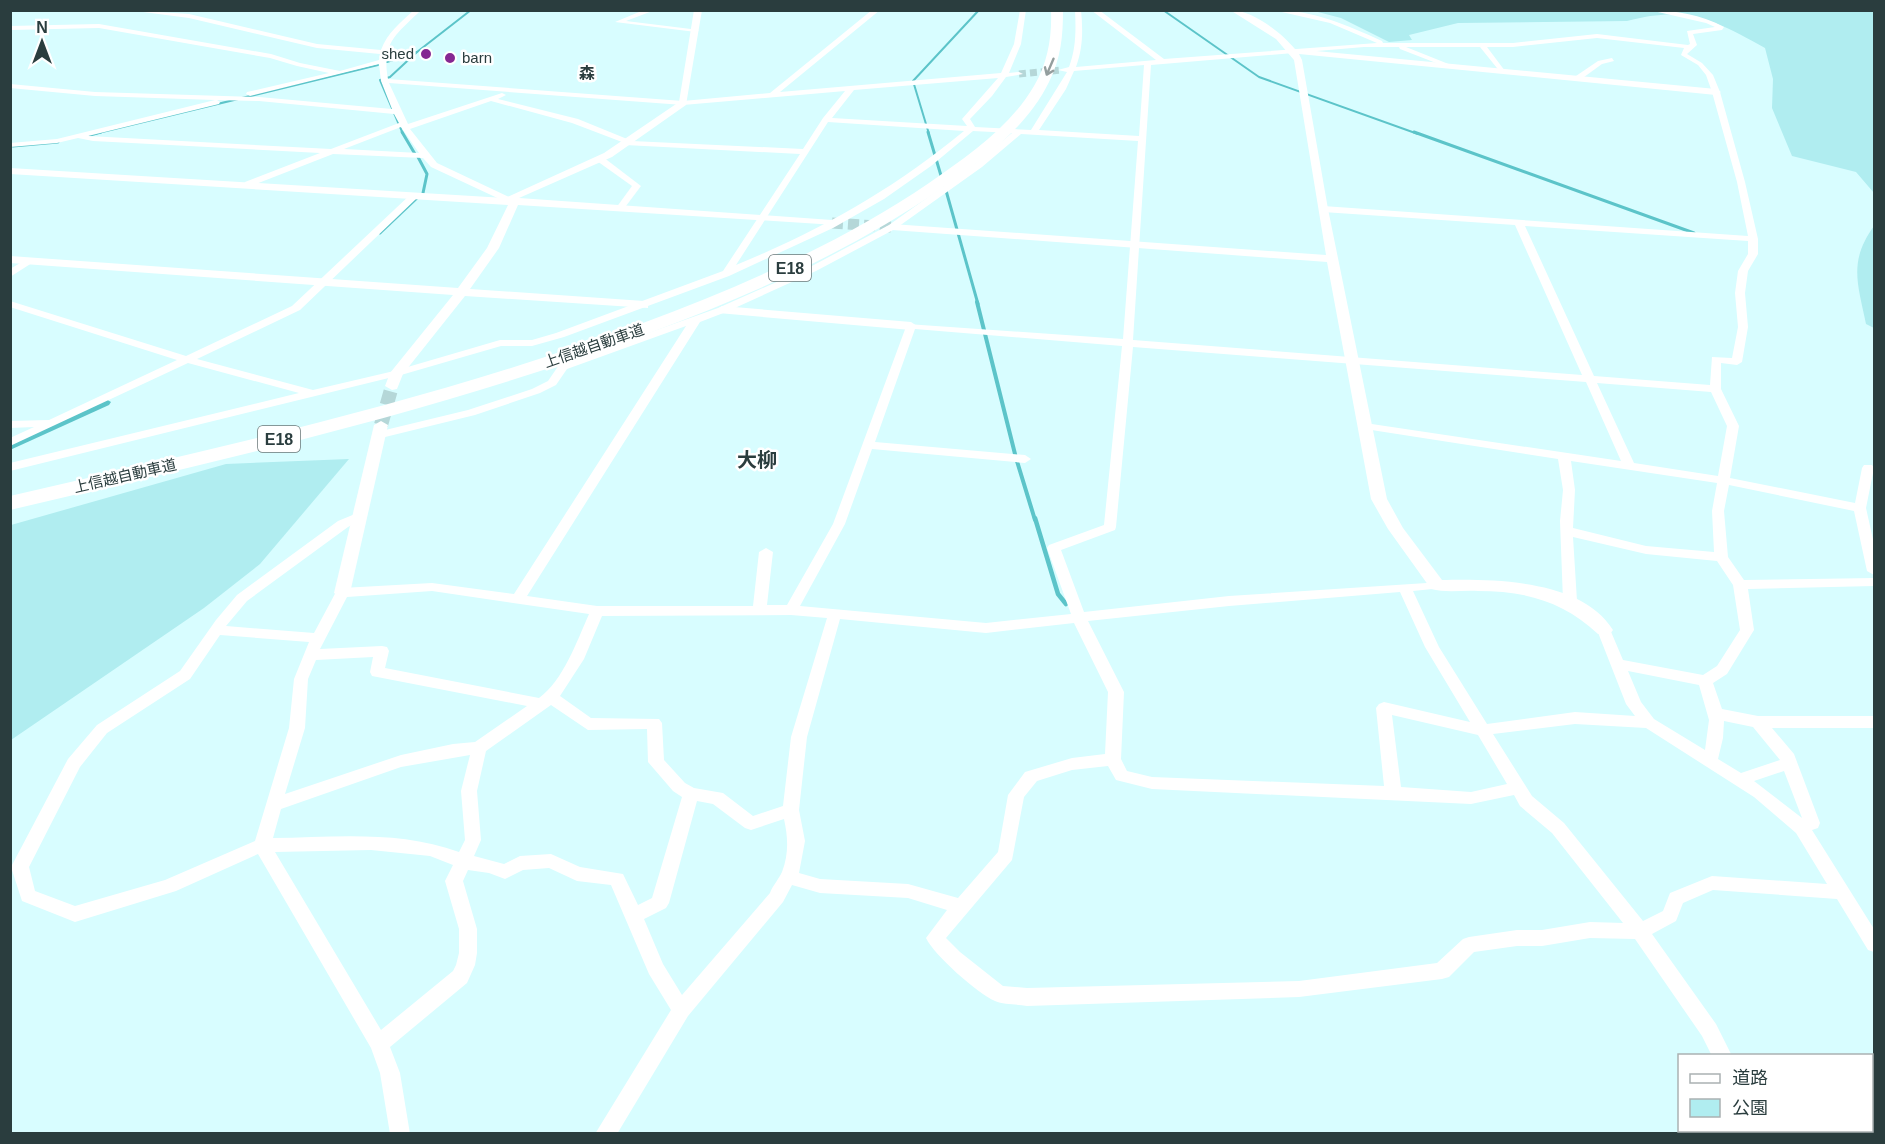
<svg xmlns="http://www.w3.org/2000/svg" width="1885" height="1144" font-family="Helvetica,'Noto Sans JP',sans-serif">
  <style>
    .green { fill: #b0edf0 }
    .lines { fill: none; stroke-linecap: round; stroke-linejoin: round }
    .stream-far3 { stroke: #5cc4c9; stroke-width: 2 }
    .stream-far2 { stroke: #5cc4c9; stroke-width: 3 }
    .stream-far1 { stroke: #5cc4c9; stroke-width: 4 }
    .stream { stroke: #5cc4c9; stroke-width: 4.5 }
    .canal { fill: #5cc4c9; fill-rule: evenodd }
    .minor-tunnel { stroke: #b5d7d8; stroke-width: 7; stroke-dasharray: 7 4; stroke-linecap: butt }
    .tertiary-tunnel-far1 { stroke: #b5d7d8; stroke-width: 11; stroke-dasharray: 11 5; stroke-linecap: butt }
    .tertiary-tunnel { stroke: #b5d7d8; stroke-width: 14; stroke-dasharray: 14 7; stroke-linecap: butt }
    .minor { fill: #fff; fill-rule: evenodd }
    .tertiary { fill: #fff; fill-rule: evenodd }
    .motorway { fill: #fff; fill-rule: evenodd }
    .oneway { stroke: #949e9e }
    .poi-dot { fill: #852792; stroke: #fff; stroke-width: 2 }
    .labels { text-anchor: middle; stroke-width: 5; stroke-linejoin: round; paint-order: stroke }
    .far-poi-label { font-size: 15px; fill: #2a3d3e; stroke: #fff; text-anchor: end }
    .far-street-label { font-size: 15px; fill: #2a3d3e; stroke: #fff }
    .far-neighbourhood-label { font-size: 16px; font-weight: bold; fill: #2a3d3e; stroke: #fff }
    .shield { fill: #fff; stroke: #6a7778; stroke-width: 1.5 }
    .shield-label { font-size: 16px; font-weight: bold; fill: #2a3d3e }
    .neighbourhood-label { font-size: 20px; font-weight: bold; fill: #2a3d3e; stroke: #fff }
  </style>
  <rect width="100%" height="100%" fill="#d8fdff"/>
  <g class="green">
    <path d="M1314,11H1874V193L1856,172L1792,156L1772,108L1773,79L1765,48C1715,20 1686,5 1627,21L1458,23L1409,35L1412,40L1389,42L1341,18Z"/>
    <path d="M1874,226V328L1866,324C1858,284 1848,262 1874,226Z"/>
    <path d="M349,459L260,564L204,608L11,740V525L226,464Z"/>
  </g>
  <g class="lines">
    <g class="stream-far3">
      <path d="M1163,10L1259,77L1418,134"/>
      <path d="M387,62L417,52L471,10"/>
      <path d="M94,134L378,65"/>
      <path d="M403,134L380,80L390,77L417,52"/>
      <path d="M929,134L913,81L979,10"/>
    </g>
    <g class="stream-far2">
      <path d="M402,132L415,154"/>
      <path d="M928,132L942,179"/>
      <path d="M1414,132L1694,233"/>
      <path d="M90,135L101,132"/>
      <path d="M13,146L58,142"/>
      <path d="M418,157L427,174L423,193"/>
      <path d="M945,187L978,304"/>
      <path d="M380,233L418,197"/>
    </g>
    <path class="stream-far1" d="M977,302L1016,458L1035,520"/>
    <path class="stream" d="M1035,518L1058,594L1066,604"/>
    <path class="canal" d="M104,398L111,402L109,405L10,450V440Z"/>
    <path class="minor-tunnel" d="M1019,74L1062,70"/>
    <path class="tertiary-tunnel-far1" d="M832,223L892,227"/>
    <path class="tertiary-tunnel" d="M381,425L392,386"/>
    <g class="minor">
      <path d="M128,10L189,14L317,44L381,50C387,33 401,22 414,10H421C397,34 381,42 388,79L683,101L770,93L872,10H880L780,92L1001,73L1014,44L1020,10H1026L1021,44L1009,73L1019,72L1023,74L1006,77L992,96L970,119L975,127L1031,130L1067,72L1058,70L1069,67C1076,49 1076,30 1075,10H1081C1083,30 1083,48 1076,67L1156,60L1091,10H1099L1164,59L1377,43L1330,23L1273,10C1313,10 1347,25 1382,41L1383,43H1513L1597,34L1688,45L1690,44L1687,31L1715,27L1706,23L1649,10C1674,10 1702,15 1724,27L1722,30L1693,34L1697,45L1687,54L1702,63L1713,75L1720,92L1745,182L1758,239V254L1748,271L1745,293L1748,327L1742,362L1737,365L1721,363V389L1739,426L1730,478L1855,503L1862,468L1864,465H1872L1874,468L1866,508L1874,544V575L1867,571L1854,511L1729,485L1724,511L1728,557L1744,580L1874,578V586L1748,589L1754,630L1727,674L1713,683L1722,709L1758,716H1874V728H1772L1794,754L1820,823L1818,828L1812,830L1874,929V952L1868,950L1837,899L1713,890L1683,903L1676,921L1652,934L1716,1024L1732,1056H1712L1702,1036L1635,939L1590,938L1542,946H1517L1474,952L1449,977L1442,979L1299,997L1027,1006C1017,1004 1004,1005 995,1001C977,993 934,955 926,938L947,910L908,898L820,893L792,885L783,902L688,1016L617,1134H595L671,1010L649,974L611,885L577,881L549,868L523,870L505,879L489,873L468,870L463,881L477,929V953L475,965L467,983L390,1047L400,1073L410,1134H390L380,1073L371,1048L258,854L176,891L75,922L22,901L11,867L68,759L97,725L180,671L216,620L237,595L338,521L355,514H365L366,517L348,527L247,601L226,626L314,633L337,590L342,588L432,583L514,594L686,326L567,369L556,385L540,393L475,415L381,438L375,434L377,432L468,410L532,389L548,381L559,365L718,308L810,267L889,225L976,163L1012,133L973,131L931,166L884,199L833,228L729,276L564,337L532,346H501L401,375L10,471V463L299,393L188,363L10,446V438L34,427L10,428V421L49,420L177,360L10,307V301L186,356L292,306L411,194H417V198L300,310L197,359L313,390L394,371L500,340H532L556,333L723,271L800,154L625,145H622V142L572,123L491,101L410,129L437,163L509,197V201L506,202L431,167L423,158L333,154L248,187L244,184L245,182L320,153L93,141L78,138L57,143L10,147V143L57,139L215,100L95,96L10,88V84L95,92L259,97L392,109L381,81L379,64L250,96L246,94L247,92L329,73L297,66L270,58L99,28L10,30V26L99,24L271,54L300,63L340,71L379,60L380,54L317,48L189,18ZM1597,38L1684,48L1681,55L1698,65L1706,75L1712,92L1737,182L1748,236L1323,206L1319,209L1323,212L1515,225L1582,375L1133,340L1151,65L1364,47H1399L1400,49L1449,68L1453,66L1451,65L1406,47H1480L1501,73L1505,71L1487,47H1513ZM1144,65L1139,136L1039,130L1066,89L1074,71ZM998,78L962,119L967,126L832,118L854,90ZM389,83L683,105L845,91L823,118L803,149L632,141L578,119L498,99L506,95L502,93L408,124ZM217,100L259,101L394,114L399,123L331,149L88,136L219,104L220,102ZM828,122L964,131C894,189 821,230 736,265ZM401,127L419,153L344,149ZM1021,134L1138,141L1123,339L907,324L833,524L787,605H767L773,552L766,548L759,552L753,606H597L527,596L700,322L726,312L816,271L895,229L982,167ZM1525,226L1748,241V254L1738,271L1735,293L1738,327L1732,358L1712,357L1710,385L1594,376ZM915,329L1122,346L1104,525L1049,545L1047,548L1071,614L986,623L800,606L845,524L872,449L1025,463L1031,459L1025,455L875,442ZM1133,347L1586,382L1621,461L1365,423L1359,426L1365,429L1558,459L1563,490L1560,521L1563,601L1565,604L1570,606L1577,601L1573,537L1646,554L1717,561L1733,585L1740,630L1717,666L1703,675L1623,660L1609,627H1599L1597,630L1626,704L1635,716L1575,712L1487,724L1439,647L1413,591L1442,588L1444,585L1442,582L1229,596L1084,612L1061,550L1115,530L1116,527ZM1597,383L1711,392L1727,426L1718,476L1634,463ZM1571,461L1717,483L1712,511L1714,552L1646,546L1573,528L1575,490ZM432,591L589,614C577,641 563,681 539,698L385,668L389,651L387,647L382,646L320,649L347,597ZM1400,592L1425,647L1470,722L1384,702L1379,704L1376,708L1384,786L1152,777L1127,771L1121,759L1124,692L1088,621L1229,606ZM791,615L827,618L791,737L783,806L753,816L723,793L694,788L685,783L664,760L662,723L659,719L591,718L560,696L584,659L602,616ZM840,619L986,633L1074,623L1108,692L1105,754L1072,758L1025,772L1008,795L998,852L958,898L908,884L820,879L799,873L805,841L799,810L807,737ZM220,635L309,642L294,679L289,728L255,841L165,880L75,906L35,891L29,867L80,767L107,733L190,679ZM373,657L370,672L372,676L527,706L475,742L453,744L401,755L285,794L305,728L308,679L316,660ZM1628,671L1699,685L1709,720L1705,750L1654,719L1641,702ZM551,705L588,730L647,729L648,762L673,791L682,797L652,898L638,905L623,874L580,867L551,854L520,856L504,864L474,856L481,840L477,791L486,751ZM1392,715L1478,735L1507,784L1471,792L1401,787ZM1724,721L1753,727L1780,760L1741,773L1718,759L1723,738ZM1575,724L1646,728L1754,797L1796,833L1827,884L1712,876L1670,893L1663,911L1643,921L1564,823L1532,796L1493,734ZM470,755L461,791L465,840L459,852C400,830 335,837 273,838L281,809L401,767ZM1108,766L1116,780L1152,789L1471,804L1514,795L1520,806L1552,833L1623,923L1590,922L1542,930H1517L1469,937L1463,939L1437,963L1299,981L1027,988L1003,986L960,952L946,938L1012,860L1024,797L1037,781L1072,770ZM1784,771L1802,818L1754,781ZM697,801L713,804L745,828L751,830L784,819C788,837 789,854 782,872C779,879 773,885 770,893L682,995L663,964L644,919L666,908L669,903ZM371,850L430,856L453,865L445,881L459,929V953L456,965L453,971L381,1030L275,852Z"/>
      <path d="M644,10H655L626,21L699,30L696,32L615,22Z"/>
      <path d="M1612,58L1614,61L1602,64L1580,80L1573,78L1598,61Z"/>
      <path d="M597,157H603L641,186L623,210L616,208L632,186L597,161Z"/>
      <path d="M27,259L35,261L10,277V269Z"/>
      <path d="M1747,1130H1767L1768,1134H1748Z"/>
    </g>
    <g class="tertiary">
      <path d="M694,10H702L686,105L612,157L519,198L832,220L836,221V225L518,205L499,248L470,289L644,301L648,302V308L465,296L403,374L397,389L392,390L385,386L390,373L453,295L10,263V256L458,288L487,248L508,205L10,174V168L505,198L604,153L679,102Z"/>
      <path d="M1230,10C1252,10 1281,32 1295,49L1716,89L1721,92L1716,95L1299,54L1302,60L1328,209L1387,499L1403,528L1442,580C1493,579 1582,579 1613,630L1610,634H1598C1563,601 1525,591 1478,591C1463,590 1446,593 1431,589L1388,529L1371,499L1327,262L892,230L886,227L892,224L1326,255L1294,60L1276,39Z"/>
      <path d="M722,306L911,322L917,326L911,330L718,313L716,310Z"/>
      <path d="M381,421L388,425L350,593L342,599L334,593L374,425Z"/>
    </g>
    <path class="motorway" d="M1051,10H1063C1063,36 1061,58 1049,82C1027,127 983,160 942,188C853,250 753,294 652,332C444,410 227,459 10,510V496C224,447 438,399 643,323C742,286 841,243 929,183C968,156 1010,127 1034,86C1048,62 1052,37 1051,10Z"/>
  </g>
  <defs><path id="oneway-shaft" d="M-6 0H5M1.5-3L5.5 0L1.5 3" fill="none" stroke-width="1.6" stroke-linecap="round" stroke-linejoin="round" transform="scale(1.5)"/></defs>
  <use class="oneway" href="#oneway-shaft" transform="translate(1050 67) rotate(113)"/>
  <g class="poi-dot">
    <circle cx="426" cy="54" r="6"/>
    <circle cx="450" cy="58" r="6"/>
  </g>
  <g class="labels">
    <g class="far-poi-label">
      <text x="414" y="59">shed</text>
      <text x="462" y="63" text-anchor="start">barn</text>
    </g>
    <g class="far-street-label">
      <text transform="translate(594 346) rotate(-19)" y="5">上信越自動車道</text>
      <text transform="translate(125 476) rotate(-13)" y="5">上信越自動車道</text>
    </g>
    <g class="far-neighbourhood-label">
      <text x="587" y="79">森</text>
    </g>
    <g class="shield">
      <rect x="769" y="255" width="42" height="26" rx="4.5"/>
      <rect x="258" y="426" width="42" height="26" rx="4.5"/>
    </g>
    <g class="shield-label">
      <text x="790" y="274">E18</text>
      <text x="279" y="445">E18</text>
    </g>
    <g class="neighbourhood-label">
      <text x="757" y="467">大柳</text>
    </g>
  </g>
  <rect width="1885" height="1144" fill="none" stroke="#2a3d3e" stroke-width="24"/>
  <rect x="1678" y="1054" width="195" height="78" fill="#ffffff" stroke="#aab1b2" stroke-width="1.5"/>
  <rect x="1690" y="1074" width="30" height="9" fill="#ffffff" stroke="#aab1b2" stroke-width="1.5"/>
  <text x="1732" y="1084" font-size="18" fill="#2a3d3e">道路</text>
  <rect x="1690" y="1099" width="30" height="18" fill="#b0edf0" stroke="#aab1b2" stroke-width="1.5"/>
  <text x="1732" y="1114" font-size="18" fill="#2a3d3e">公園</text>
  <g transform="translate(42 42)" stroke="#ffffff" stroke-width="4.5" paint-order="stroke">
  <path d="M0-4.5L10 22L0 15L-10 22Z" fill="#2a3d3e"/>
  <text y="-9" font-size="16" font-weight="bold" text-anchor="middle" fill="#2a3d3e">N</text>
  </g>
</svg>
